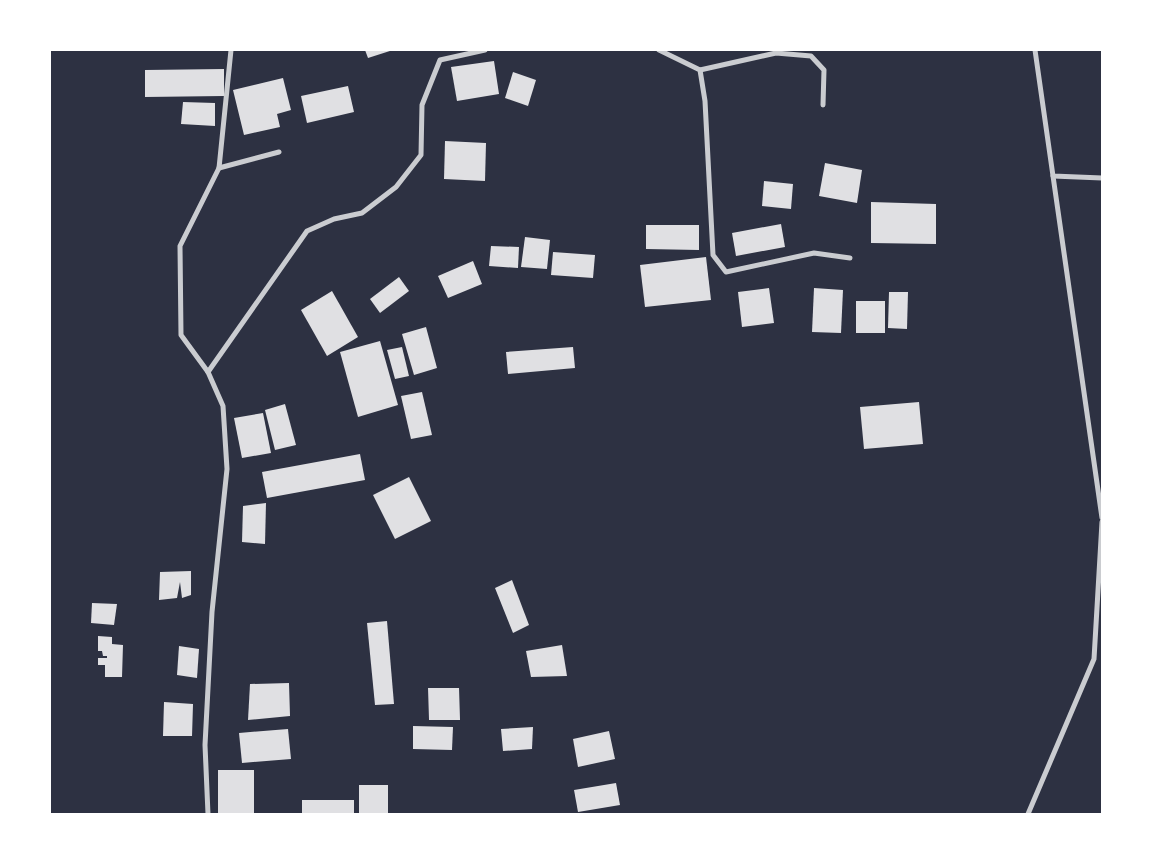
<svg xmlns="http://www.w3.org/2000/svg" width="1152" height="864" font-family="'Roboto Condensed',sans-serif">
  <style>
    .building { fill: #e0e0e3 }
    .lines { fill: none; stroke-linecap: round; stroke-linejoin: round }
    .minor { stroke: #caccd0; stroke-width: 5 }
  </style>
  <rect width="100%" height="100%" fill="#2d3142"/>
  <g class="building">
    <path d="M365,50H393L368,58Z"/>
    <path d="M494,61L499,94L457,101L451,67Z"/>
    <path d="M224,69V96L145,97V70Z"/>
    <path d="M513,72L536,80L528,106L505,98Z"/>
    <path d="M283,78L291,110L277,114L280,127L244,135L233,90Z"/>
    <path d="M348,86L354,112L307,123L301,96Z"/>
    <path d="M183,102L215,103V126L181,124Z"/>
    <path d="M445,141L486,143L485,181L444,179Z"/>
    <path d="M825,163L862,170L857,203L819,196Z"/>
    <path d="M764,181L793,184L791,209L762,206Z"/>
    <path d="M871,202L936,204V244L871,243Z"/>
    <path d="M781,224L785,247L736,256L732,233Z"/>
    <path d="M646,225H699V250L646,249Z"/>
    <path d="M525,237L550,240L547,269L521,267Z"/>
    <path d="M491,246L519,247L518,268L489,266Z"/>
    <path d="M553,252L595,255L593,278L551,275Z"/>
    <path d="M706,257L711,300L645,307L640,265Z"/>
    <path d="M473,261L482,284L448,298L438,276Z"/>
    <path d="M399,277L409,291L380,313L370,299Z"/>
    <path d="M769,288L774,323L742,327L738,292Z"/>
    <path d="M814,288L843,290L841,333L812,332Z"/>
    <path d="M332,291L358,337L327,356L301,310Z"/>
    <path d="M889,292H908L907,329L888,328Z"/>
    <rect x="856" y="301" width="29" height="32"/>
    <path d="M426,327L437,368L414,375L402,334Z"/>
    <path d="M380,341L398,405L358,417L340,352Z"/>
    <path d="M402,347L409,376L395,379L387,350Z"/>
    <path d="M573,347L575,368L508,374L506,352Z"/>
    <path d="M422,392L432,435L411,439L401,396Z"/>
    <path d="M919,402L923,444L864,449L860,407Z"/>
    <path d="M285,404L296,445L275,450L265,410Z"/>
    <path d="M263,413L271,453L242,458L234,418Z"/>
    <path d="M360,454L365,480L267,498L262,472Z"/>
    <path d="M409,477L431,521L395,539L373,495Z"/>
    <path d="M266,503L265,544L242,542L243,506Z"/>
    <path d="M191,571V595L182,598L180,582L177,598L159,600L160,572Z"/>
    <path d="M512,580L529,625L513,633L495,588Z"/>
    <path d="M92,603L117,604L114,625L91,623Z"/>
    <path d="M387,621L394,704L375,705L367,623Z"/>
    <path d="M98,636L112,637V644L123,645L122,677H105V665H98V658H107V656H103L102,651H98Z"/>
    <path d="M562,645L567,676L531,677L526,651Z"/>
    <path d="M179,646L199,649L197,678L177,675Z"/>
    <path d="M289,683L290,716L248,720L250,684Z"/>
    <path d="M428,688H459L460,720H429Z"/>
    <path d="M164,702L193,704L192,736H163Z"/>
    <path d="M413,726L453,727L452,750L413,749Z"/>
    <path d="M533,727L532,749L503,751L501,729Z"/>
    <path d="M288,729L291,759L242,763L239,733Z"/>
    <path d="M609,731L615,759L578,767L573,739Z"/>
    <rect x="218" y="770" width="36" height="44"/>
    <path d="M616,783L620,805L578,812L574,790Z"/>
    <rect x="359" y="785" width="29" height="29"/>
    <rect x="302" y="800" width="52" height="14"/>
  </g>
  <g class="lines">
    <g class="minor">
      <path d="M659,50L700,70L705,101L713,255L726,272L814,253L850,258"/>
      <path d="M1035,50L1053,176L1102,178"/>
      <path d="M700,70L776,53L811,56L824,70L823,105"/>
      <path d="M219,168L279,152"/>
      <path d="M1053,176L1102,518"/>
      <path d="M208,372L307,231L334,219L362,213L396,187L421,155L422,105L440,60L485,50"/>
      <path d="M208,814L205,745L212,612L227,469L223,406L208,372L181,335L180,246L219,168L231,50"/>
      <path d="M1028,814L1094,659L1102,522"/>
    </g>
  </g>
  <rect width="1152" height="864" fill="none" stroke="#ffffff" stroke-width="102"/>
</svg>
